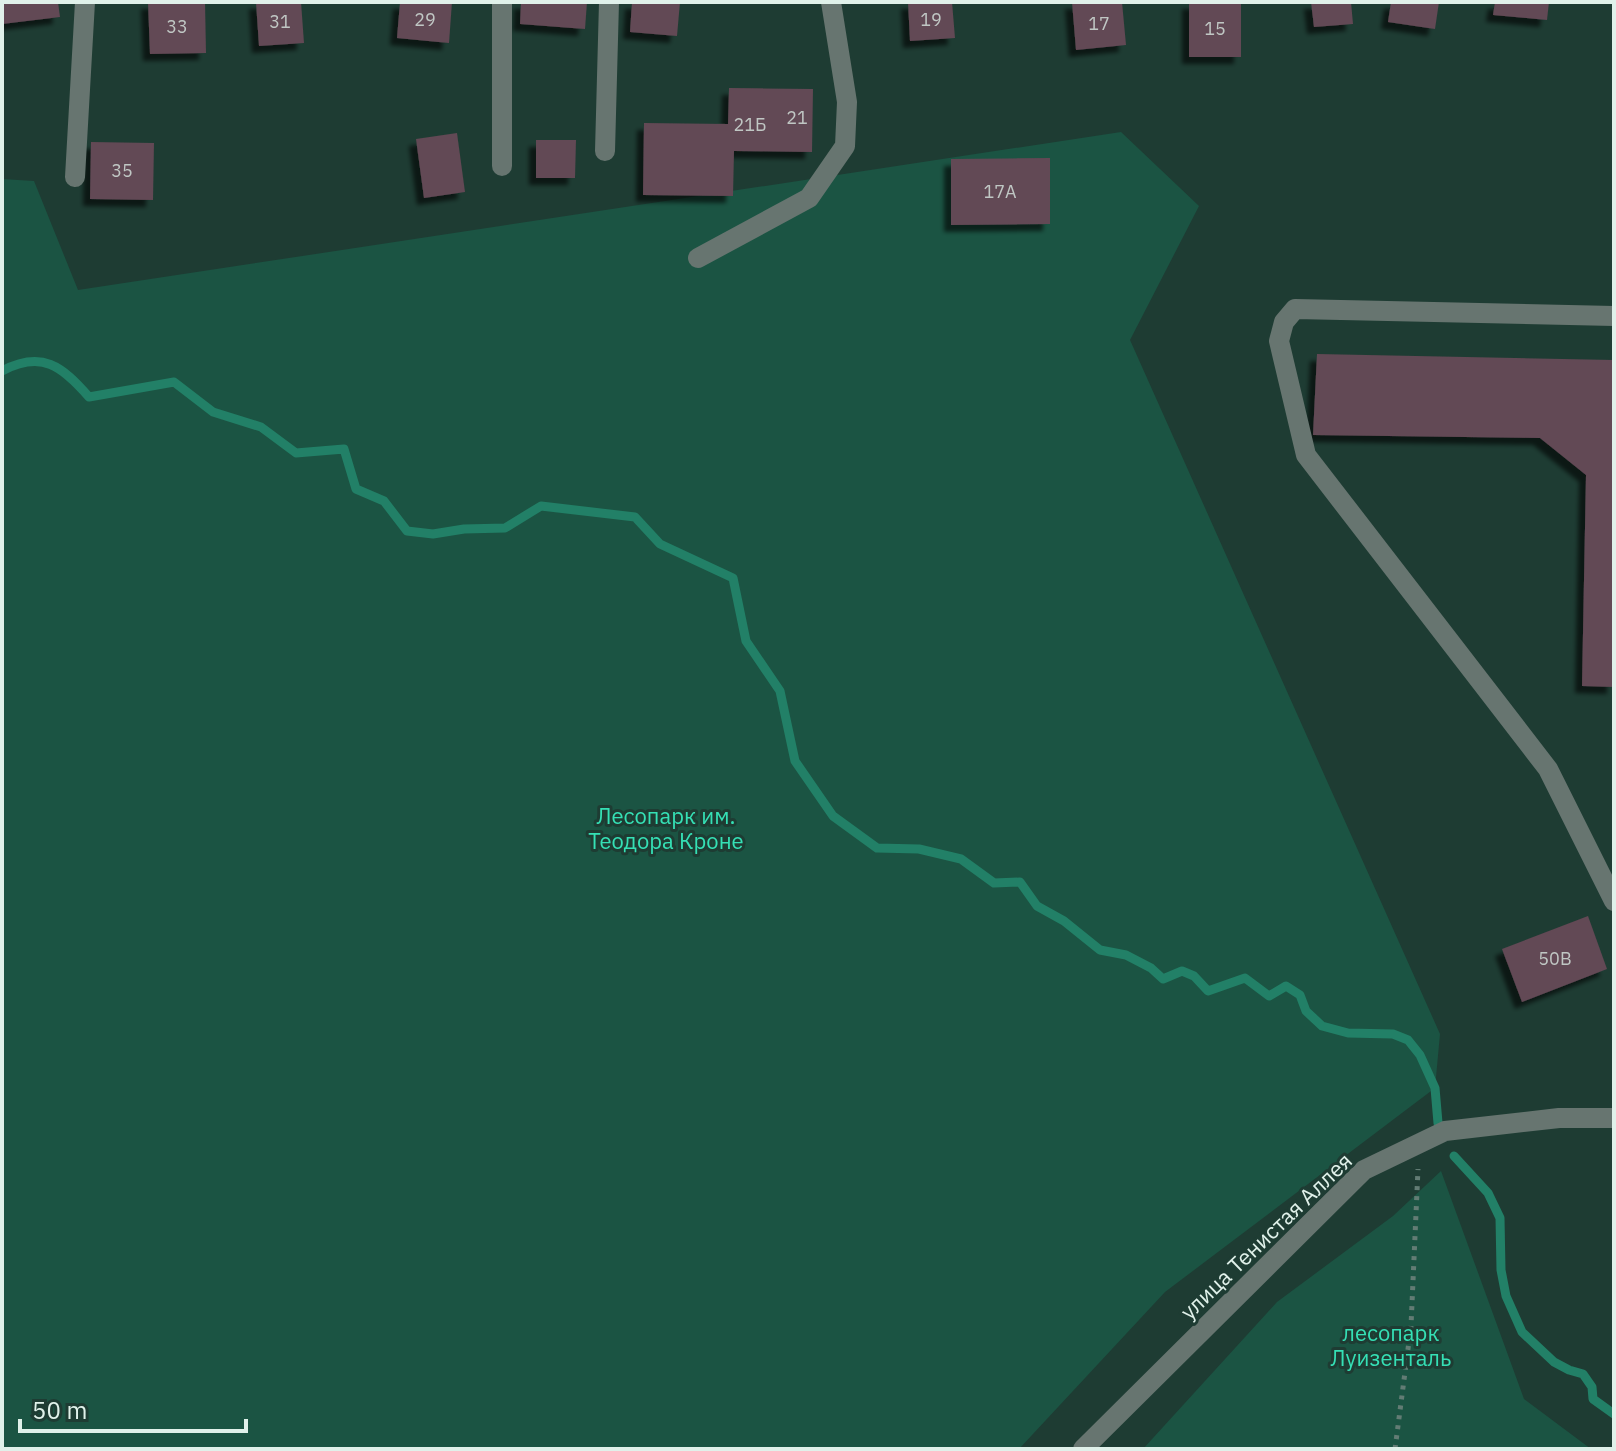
<svg xmlns="http://www.w3.org/2000/svg" width="1616" height="1451" font-family="'IBM Plex Sans',sans-serif">
  <style>
    .green { fill: #1b5443 }
    .lines { fill: none; stroke-linecap: round; stroke-linejoin: round }
    .stream { stroke: #228067; stroke-width: 9 }
    .building { fill: #624854; filter: url(#shadow) }
    .path { stroke: #627c74; stroke-width: 5; stroke-dasharray: 4 6; stroke-linecap: butt }
    .minor { stroke: #677570; stroke-width: 20 }
    .labels { text-anchor: middle; stroke-width: 6; stroke-linejoin: round; paint-order: stroke }
    .number-label { font-size: 18px; fill: #c0c7c4 }
    .park-label { font-size: 22px; fill: #35e0b5; stroke: #1e3c33 }
    .street-label { font-size: 22px; fill: #e0f1ea; stroke: #1e3c33 }
  </style>
  <defs>
    <filter id="shadow"><feDropShadow dx="-7" dy="7" stdDeviation="2" flood-color="#0009"/></filter>
  </defs>
  <rect width="100%" height="100%" fill="#1e3c33"/>
  <g class="green">
    <path d="M1121,132L1199,206L1130,340L1440,1034L1435,1088L1165,1292L1019,1449H2V179L34,181L78,290Z"/>
    <path d="M1441,1171L1524,1399L1591,1449H1143L1277,1302L1393,1216Z"/>
  </g>
  <g class="lines">
    <g class="stream">
      <path d="M2,371C42,350 62,366 89,397L174,382L213,412L261,427L296,453L344,449L356,489L384,501L407,531L433,534L464,529L505,528L541,506L635,517L660,544L733,578L746,641L780,691L795,761L833,816L877,848L919,849L961,859L994,883L1020,882L1037,906L1064,921L1100,950L1126,955L1151,968L1163,979L1182,971L1194,976L1208,991L1245,978L1269,996L1286,986L1300,995L1306,1011L1322,1026L1348,1033L1393,1034L1408,1040L1420,1055L1435,1088L1438,1123"/>
      <path d="M1454,1156L1488,1193L1500,1218L1501,1270L1506,1296L1522,1332L1554,1362L1569,1370L1583,1374L1592,1387L1593,1399L1614,1414"/>
    </g>
  </g>
  <g class="building">
    <path d="M2,2H58L60,17L2,24Z"/>
    <path d="M148,2H205L206,53L150,54Z"/>
    <path d="M256,2H301L304,43L259,46Z"/>
    <path d="M400,2H452L449,43L397,38Z"/>
    <path d="M521,2H587L585,29L520,24Z"/>
    <path d="M632,2H680L677,36L630,32Z"/>
    <path d="M908,2H952L955,38L910,41Z"/>
    <path d="M1072,2H1122L1126,45L1076,50Z"/>
    <rect x="1189" y="2" width="52" height="55"/>
    <path d="M1311,2H1351L1353,24L1314,27Z"/>
    <path d="M1391,2H1439L1435,29L1388,22Z"/>
    <path d="M1495,2H1549L1547,20L1493,15Z"/>
    <path d="M729,88L813,89L812,152L734,151L733,196L643,195L644,123L728,124Z"/>
    <path d="M457,133L465,192L424,198L416,139Z"/>
    <path d="M536,140H576L575,178H536Z"/>
    <path d="M91,142L154,143L153,200L90,199Z"/>
    <path d="M1050,158V224L951,225V159Z"/>
    <path d="M1317,354L1614,360V687L1582,686L1586,475L1540,438L1313,435Z"/>
    <path d="M1588,916L1607,969L1522,1002L1502,949Z"/>
  </g>
  <g class="lines">
    <path class="path" d="M1395,1449L1411,1326L1418,1169"/>
    <g class="minor">
      <path d="M605,151L609,2"/>
      <path d="M502,166V2"/>
      <path d="M75,177L85,2"/>
      <path d="M698,258L809,198L845,146L847,102L831,2"/>
      <path d="M1614,316L1295,309L1284,322L1279,341L1306,455L1548,769L1614,901"/>
      <path d="M1083,1449L1364,1170L1445,1131L1559,1118H1614"/>
    </g>
  </g>
  <g class="labels">
    <g class="number-label">
      <text x="425" y="26">29</text>
      <text x="931" y="26">19</text>
      <text x="280" y="28">31</text>
      <text x="1099" y="30">17</text>
      <text x="177" y="33">33</text>
      <text x="1215" y="35">15</text>
      <text x="797" y="124">21</text>
      <text x="750" y="131">21Б</text>
      <text x="122" y="177">35</text>
      <text x="1000" y="198">17А</text>
      <text x="1555" y="965">50В</text>
    </g>
    <g class="park-label">
      <text x="666" y="824">Лесопарк им.<tspan x="666" dy="25">Теодора Кроне</tspan></text>
      <text x="1391" y="1341">лесопарк<tspan x="1391" dy="25">Луизенталь</tspan></text>
    </g>
    <g class="street-label">
      <text transform="translate(1266 1236) rotate(-44)" y="8">улица Тенистая Аллея</text>
    </g>
  </g>
  <rect width="1616" height="1451" fill="none" stroke="#e0f1ea" stroke-width="8"/>
  <path d="M20 1419v12h226v-12" fill="none" stroke="#e0f1ea" stroke-width="4"/>
  <text x="32" y="1419" font-size="24" fill="#e0f1ea" stroke="#1e3c33" stroke-width="6" paint-order="stroke">50 m</text>
</svg>
